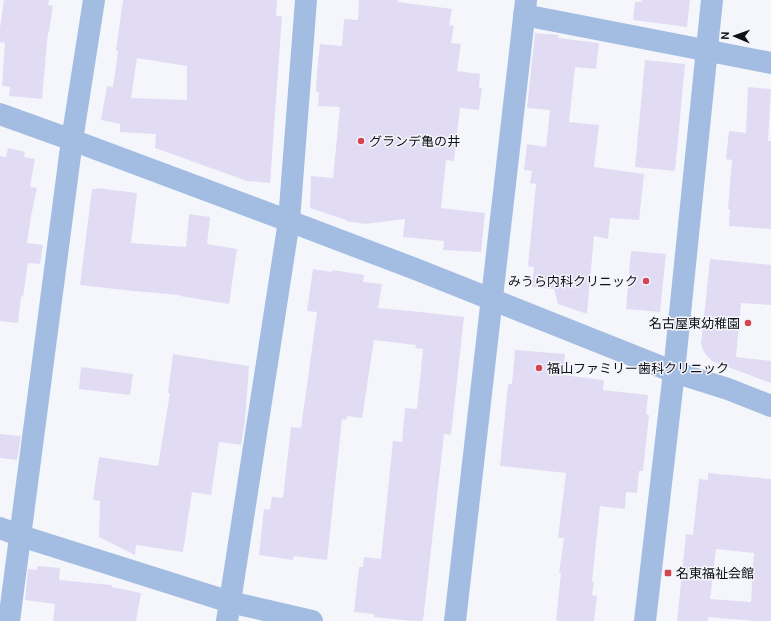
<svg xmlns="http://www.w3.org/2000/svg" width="771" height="621" font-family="'DM Sans','Noto Sans JP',sans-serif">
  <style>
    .building { fill: #e1dcf4; fill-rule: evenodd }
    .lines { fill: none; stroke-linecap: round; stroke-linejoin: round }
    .minor { stroke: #a2bde1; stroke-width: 22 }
    .poi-dot { fill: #d44451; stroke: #f5f6fb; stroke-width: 1.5 }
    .labels { text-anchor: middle; stroke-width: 3; stroke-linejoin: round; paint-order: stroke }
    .poi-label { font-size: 13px; fill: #0f1019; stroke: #f5f6fb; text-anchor: start }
  </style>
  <rect width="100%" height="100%" fill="#f5f6fb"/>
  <g class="building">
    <path d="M4,0H49L48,5L53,6L49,32H48L42,99L9,96L10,87L2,86L5,43L0,42V28Z"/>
    <path d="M123,0H277L276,16H282L270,183L247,181L155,148L156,134L120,132V124L101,120L107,86L113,87L118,51L116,50ZM137,58L187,66V100L131,98Z"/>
    <path d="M359,0H398V2L452,9L449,25L454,26L451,43L461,44L457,71L480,74L479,88H482L479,110L460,108L454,161L446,160L441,208L485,213L481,252L443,250L444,241L403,237L405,219L365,224L346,221V220L310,208L311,176L333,178L340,107L318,106L319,92H316L317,71L320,44L342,46L344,19L358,20Z"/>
    <path d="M642,0H690L687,27L633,20L635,2H641Z"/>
    <path d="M535,33L559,35L558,38L599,43L596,69L575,67L569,122L599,125L594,167L644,174L639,220L610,218L608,239L594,236L587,314L558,304L554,289L532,287L534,267L528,266L536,184L530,183L532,171L524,170L527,144L546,147L550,110L527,108Z"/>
    <path d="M645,60L685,64L675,171L635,167Z"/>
    <path d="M748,87L771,89L768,141H771V229L729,226L730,209H728L732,160L726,159L729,131L746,133Z"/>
    <path d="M8,148L25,152L24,157L35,159L30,187L37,188L31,216L27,243L43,245L40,264L28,263L23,297L21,296L18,323L0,321V156L6,157Z"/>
    <path d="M97,188L137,193L131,243L186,247L189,214L210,217L207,244L237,249L229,304L180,296V295L133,291L80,285L92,189H97Z"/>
    <path d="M631,251L666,254L660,312L626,309Z"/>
    <path d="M710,259L771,265V305L741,303L736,357L771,361V383L712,361L706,355L703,350L701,343L702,336Z"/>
    <path d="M313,269L331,272L332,270L364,275L363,282L382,284L378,308L420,312L464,317L451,435L444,434L423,621H412L374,617V614L354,612L359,567H363L364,557L381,559L393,441L402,442L405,408L417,409L423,349L415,348L416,345L374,340L362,418L347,416L346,420L342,419L327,560L294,556L293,560L259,555L264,509L270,510L272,497L283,498L291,427L301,428L317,312L307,311Z"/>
    <path d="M515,350L565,354L563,375L604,380L603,390L648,395L646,414L649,415L643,471H639L637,493L626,492L625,509L600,506L592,582H594L592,595L597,596L594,621H556L561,573H559L564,538H558L566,473L500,466L508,384H512Z"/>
    <path d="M173,354L249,366L245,421L241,445L219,442L211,495L192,492L183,552L136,545L135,555L99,537L100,501L93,500L99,457L158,466L170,393H168Z"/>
    <path d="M81,367L133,374L130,395L79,389Z"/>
    <path d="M0,434L21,436L17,460L0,458Z"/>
    <path d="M708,473L771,479V621H754L708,617V621H677L686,534L693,535L699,479L708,480ZM716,549L754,553L753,565L751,602L710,599Z"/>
    <path d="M37,566L60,568L59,580L112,585V587L141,593L136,621H53L55,604L25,600L28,569L37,570Z"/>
  </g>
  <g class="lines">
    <g class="minor">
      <path d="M524,15L771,63"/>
      <path d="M0,114L72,140L289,221L418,270L674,372L728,389L771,406"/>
      <path d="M0,528L21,536L230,602L312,621"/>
      <path d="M9,621L72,140L94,0"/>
      <path d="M227,621L289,221L306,0"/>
      <path d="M455,621L526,0"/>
      <path d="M645,621L674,372L712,0"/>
    </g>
  </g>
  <g class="poi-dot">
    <circle cx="361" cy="141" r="4"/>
    <circle cx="646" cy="281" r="4"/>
    <circle cx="748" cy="323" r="4"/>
    <circle cx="539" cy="368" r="4"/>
    <rect x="664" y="569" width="8" height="8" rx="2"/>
  </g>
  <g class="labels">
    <g class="poi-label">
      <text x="369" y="146">グランデ亀の井</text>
      <text x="638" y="286" text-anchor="end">みうら内科クリニック</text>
      <text x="740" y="328" text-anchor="end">名古屋東幼稚園</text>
      <text x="547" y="373">福山ファミリー歯科クリニック</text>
      <text x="676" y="578">名東福祉会館</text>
    </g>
  </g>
  <g transform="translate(735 36) rotate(272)" stroke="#f5f6fb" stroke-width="3" paint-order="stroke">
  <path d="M0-3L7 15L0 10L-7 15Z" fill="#0f1019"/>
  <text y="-6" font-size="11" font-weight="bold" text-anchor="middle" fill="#0f1019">N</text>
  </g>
</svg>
